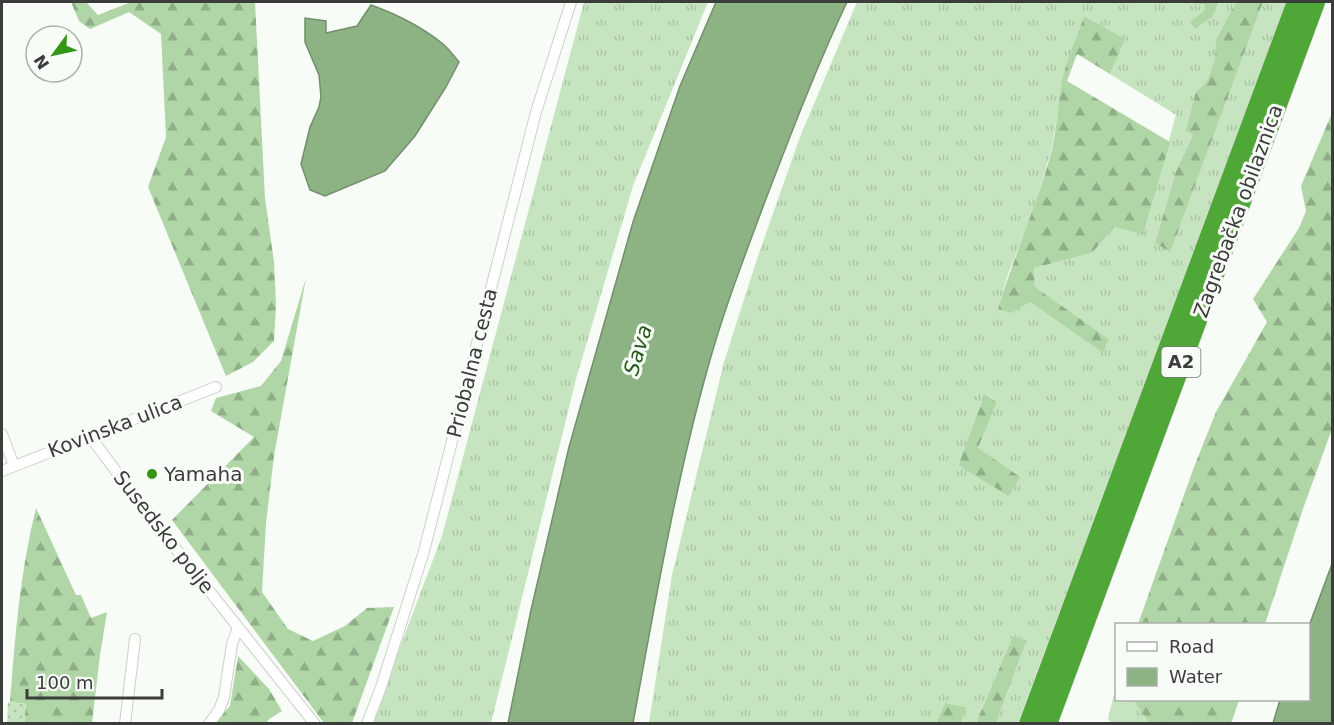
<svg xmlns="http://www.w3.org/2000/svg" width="1334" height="725" font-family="'DejaVu Sans',sans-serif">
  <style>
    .grass { fill: url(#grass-tufts); fill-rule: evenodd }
    .forest { fill: url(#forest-firs) }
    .garden { fill: url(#garden-dots) }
    .water { fill: #8db284; stroke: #748f6e; stroke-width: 1.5 }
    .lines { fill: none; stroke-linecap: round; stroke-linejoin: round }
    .street-casing { stroke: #cbd0ca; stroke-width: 12 }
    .highway-casing { stroke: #d8d8d8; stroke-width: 21 }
    .street { stroke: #fff; stroke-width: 10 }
    .highway { stroke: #4fa738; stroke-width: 20 }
    .poi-dot { fill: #359514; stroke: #f7fcf6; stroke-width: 2 }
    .labels { text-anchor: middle; stroke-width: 6; stroke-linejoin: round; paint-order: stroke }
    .shield { fill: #f7fcf6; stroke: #737673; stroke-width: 1.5 }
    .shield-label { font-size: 18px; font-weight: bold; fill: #3b3d3b }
    .street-label { font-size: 20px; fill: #3b3d3b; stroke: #f7fcf6 }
    .poi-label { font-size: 20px; fill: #3b3d3b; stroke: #f7fcf6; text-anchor: start }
    .water-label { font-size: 21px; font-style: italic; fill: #28591b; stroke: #f7fcf6 }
  </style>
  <defs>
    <pattern id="grass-tufts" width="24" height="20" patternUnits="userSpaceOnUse" patternTransform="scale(1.5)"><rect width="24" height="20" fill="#c6e4bf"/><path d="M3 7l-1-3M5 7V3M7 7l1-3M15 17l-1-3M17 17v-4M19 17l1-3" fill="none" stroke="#abc4a5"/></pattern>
    <pattern id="forest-firs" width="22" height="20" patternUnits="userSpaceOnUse" patternTransform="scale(1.5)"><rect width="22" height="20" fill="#b0d6a7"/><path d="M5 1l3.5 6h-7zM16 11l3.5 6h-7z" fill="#90af89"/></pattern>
    <pattern id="garden-dots" width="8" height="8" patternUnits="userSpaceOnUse" patternTransform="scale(1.5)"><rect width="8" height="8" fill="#c6e4bf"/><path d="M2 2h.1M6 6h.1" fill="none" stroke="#abc4a5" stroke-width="1.8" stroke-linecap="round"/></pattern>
  </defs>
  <rect width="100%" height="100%" fill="#f7fcf6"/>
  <g class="grass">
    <path d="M584,2H708L633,186L576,379L491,723L371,724L442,536Z"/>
    <path d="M857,2H1188L1205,5V11L1213,16L1219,2H1236L1216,39V61L1207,81L1196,92L1193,135L1176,171L1155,243L1169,251L1263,2H1286L1189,265L1018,723H996L1027,640L1013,636L976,723H961L967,707L945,703L936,723H649L672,575L724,362L757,259L800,137ZM1084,16L1124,39L1110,74L1176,115L1143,233L1114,227L1092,253L1034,268L1035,287L1109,339L1103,353L1030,302L998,309L1008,274L1034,210L1052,147L1063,79ZM986,394L997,402L978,448Z"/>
    <path d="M1116,686V700H1133L1149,723H1111L1108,719Z"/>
  </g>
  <g class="forest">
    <path d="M71,2H86L98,15L131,2H255L265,198L274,262L276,305L274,341L253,362L226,376L148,187L166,137L161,34L129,12L90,29L79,21Z"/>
    <path d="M1188,2H1219L1213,16L1195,29L1190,22L1204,11L1205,5Z"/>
    <path d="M1236,2H1263L1170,252L1155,243L1176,171L1193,135L1186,130L1196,92L1207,81L1215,61L1216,39Z"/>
    <path d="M1084,16L1125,39L1110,74L1077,54L1067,81L1170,142L1143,234L1114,227L1092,253L1034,268L1035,287L1109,339L1103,353L1030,302L1011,313L998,309C1014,255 1038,204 1052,149C1057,127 1058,103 1062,81C1067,59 1077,37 1084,16Z"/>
    <path d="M1332,113V429L1304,506L1265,624H1138L1194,467L1216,412L1267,322L1253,299L1299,228L1306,211L1301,186Z"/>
    <path d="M306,278L274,456L266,523L262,592L288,629L313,641L345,626L367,608L394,607L352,723H324L172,520L254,437L211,411L216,398L261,386L281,361Z"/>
    <path d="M985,394L997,402L978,448L1020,477L1009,496L964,469L959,464Z"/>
    <path d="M36,508L76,595H81L91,618L107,612L100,655L92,723H24L26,704L10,702C15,637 20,572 36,508Z"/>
    <path d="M1013,636L1027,640L996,723H976Z"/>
    <path d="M238,656L269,689L282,711L268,720L267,723L213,724L230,706Z"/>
    <path d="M1133,700H1239L1231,724L1149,723Z"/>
    <path d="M945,703L967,707L961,723H936Z"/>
  </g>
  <path class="garden" d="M8,702L26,704L24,723H7Z"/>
  <g class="water">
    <path d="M716,2H847C816,68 790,136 764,204C744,258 723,312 708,367C675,484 655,604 633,723H508L531,610L569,447L633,222L680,86Z"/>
    <path d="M371,5C396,14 422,27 443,44C449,49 454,56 459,62L446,87L415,136L385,171L325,196L310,190L301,164L310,127L319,107L321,97L319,75L305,42V18L326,21V33L357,26Z"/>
    <path d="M1332,564V723H1273L1280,700H1308L1309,626Z"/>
  </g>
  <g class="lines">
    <g class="street-casing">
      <g id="street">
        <path d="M2,434L14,466"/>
        <path d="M90,436L137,500L315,724"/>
        <path d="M2,471L216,387"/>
        <path d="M125,724L135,639"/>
        <path d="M209,724L219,710L224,697L232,644L238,628"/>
        <path d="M367,724L381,687L424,551L536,112L571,2"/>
      </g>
    </g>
    <g class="highway-casing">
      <g id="highway">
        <path d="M1029,724L1297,2"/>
        <path d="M1047,724L1315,2"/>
      </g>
    </g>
    <use href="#street" class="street"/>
    <use href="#highway" class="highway"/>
  </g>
  <circle class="poi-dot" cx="152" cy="474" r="6"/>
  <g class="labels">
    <rect class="shield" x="1161.5" y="347" width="39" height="30" rx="4.5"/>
    <g class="shield-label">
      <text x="1181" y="368">A2</text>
    </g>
    <g class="street-label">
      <text transform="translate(1238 211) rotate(-70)" y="7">Zagrebačka obilaznica</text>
      <text transform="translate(472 363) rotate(-76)" y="7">Priobalna cesta</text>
      <text transform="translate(115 426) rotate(-21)" y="7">Kovinska ulica</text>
      <text transform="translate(164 532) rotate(52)" y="7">Susedsko polje</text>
    </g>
    <g class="poi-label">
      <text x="164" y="481">Yamaha</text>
    </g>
    <g class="water-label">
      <text transform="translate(638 350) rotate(-73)" y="7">Sava</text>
    </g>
  </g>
  <rect width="1334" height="725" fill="none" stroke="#3b3d3b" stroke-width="6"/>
  <rect x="1115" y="623" width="195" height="78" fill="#f7fcf6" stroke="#acb0ab" stroke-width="1.5"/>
  <rect x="1127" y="642" width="30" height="9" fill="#ffffff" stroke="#acb0ab" stroke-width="1.5"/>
  <text x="1169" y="653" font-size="18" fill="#3b3d3b">Road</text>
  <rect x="1127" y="668" width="30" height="18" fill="#8db284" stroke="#acb0ab" stroke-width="1.5"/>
  <text x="1169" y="683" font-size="18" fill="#3b3d3b">Water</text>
  <g transform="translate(54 54) rotate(237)"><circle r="28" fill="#f7fcf6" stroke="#acb0ab" stroke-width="1.5"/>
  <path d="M0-4.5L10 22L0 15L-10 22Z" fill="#359514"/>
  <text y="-9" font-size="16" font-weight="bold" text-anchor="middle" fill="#3b3d3b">N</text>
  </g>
  <path d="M27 689v9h135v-9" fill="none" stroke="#3b3d3b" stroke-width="3"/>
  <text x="36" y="689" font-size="18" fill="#3b3d3b" stroke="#f7fcf6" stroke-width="4.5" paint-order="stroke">100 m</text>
</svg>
